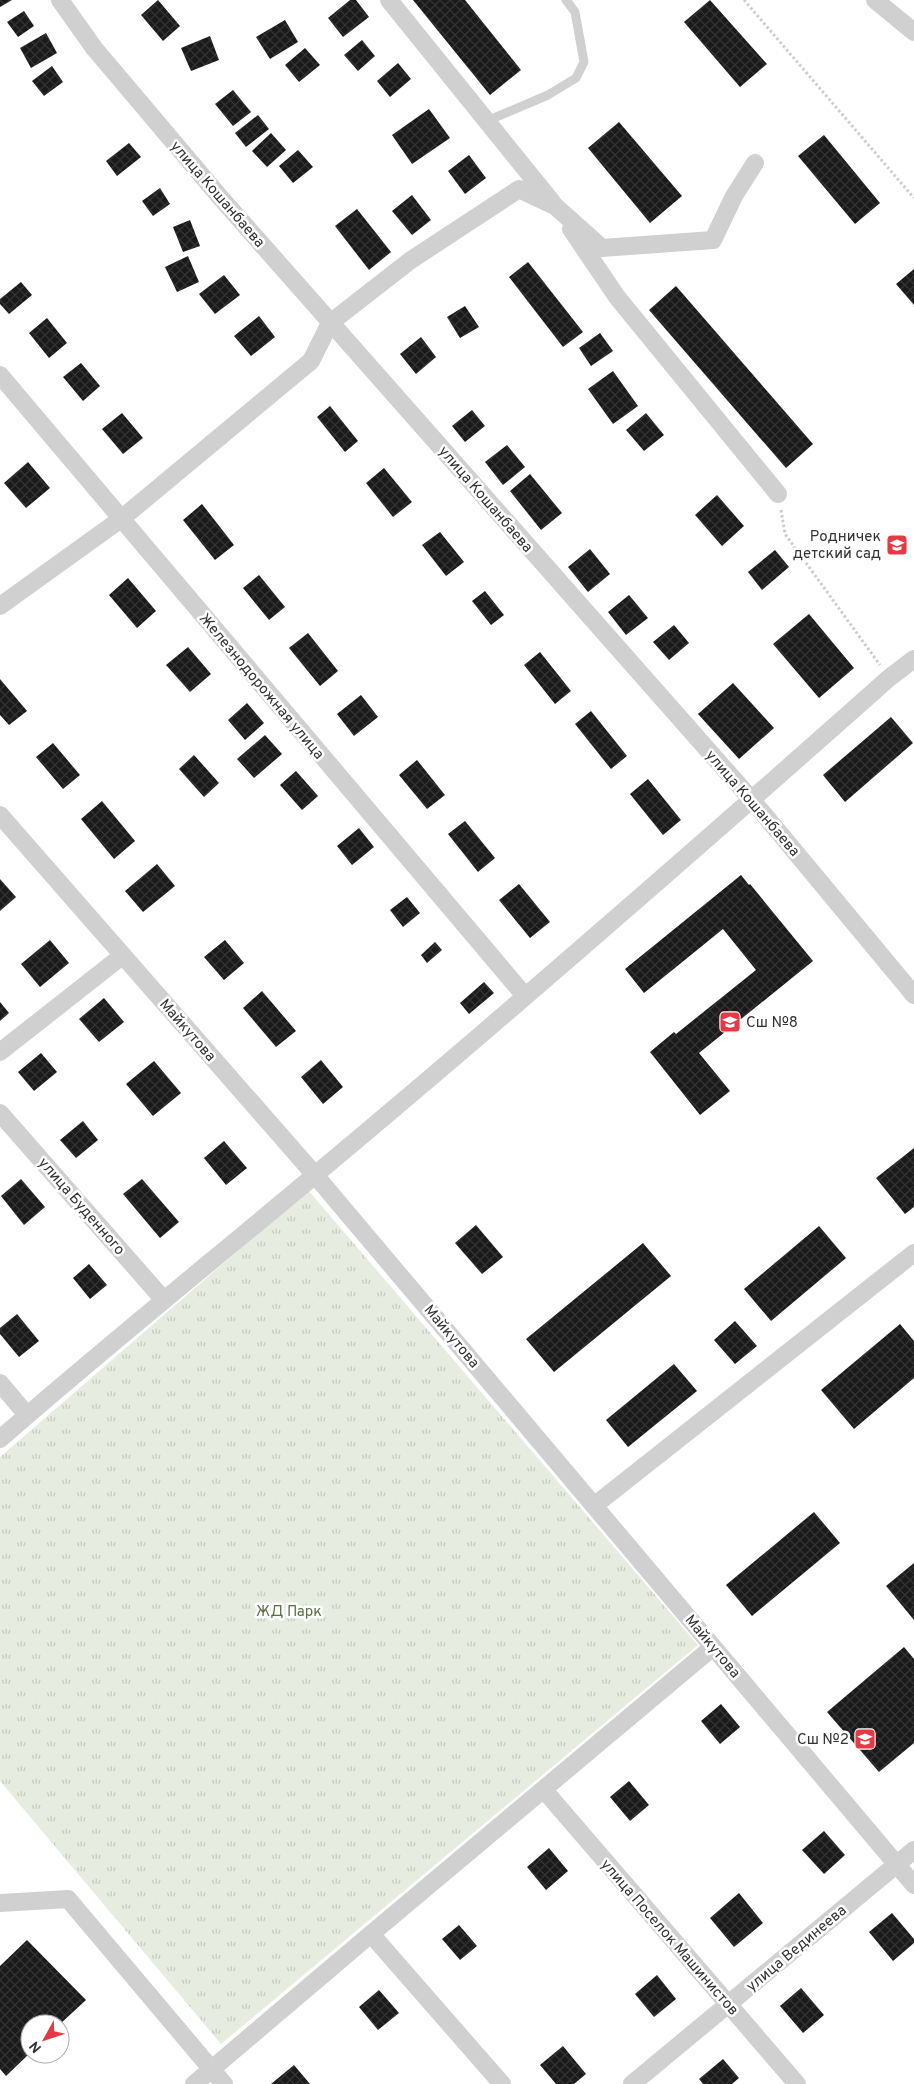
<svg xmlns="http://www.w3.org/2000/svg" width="914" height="2084" font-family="Overpass,sans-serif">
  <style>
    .park { fill: url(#park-tufts) }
    .building { fill: url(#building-cross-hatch) }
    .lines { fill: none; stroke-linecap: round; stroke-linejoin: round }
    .path { stroke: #cdcdcd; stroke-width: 3; stroke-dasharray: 2.5 2.5; stroke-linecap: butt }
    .service { stroke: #d0d0d0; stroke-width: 9 }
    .minor { stroke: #d0d0d0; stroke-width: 18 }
    .labels { text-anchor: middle; stroke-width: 5; stroke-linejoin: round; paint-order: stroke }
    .street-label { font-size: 15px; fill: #333; stroke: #fff }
    .poi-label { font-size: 15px; fill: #333; stroke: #fff; text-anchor: end }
    .park-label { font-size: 15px; fill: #56703f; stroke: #fff }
  </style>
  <defs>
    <pattern id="park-tufts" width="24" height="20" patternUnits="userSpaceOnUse" patternTransform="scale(1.25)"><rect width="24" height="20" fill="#e6ecdf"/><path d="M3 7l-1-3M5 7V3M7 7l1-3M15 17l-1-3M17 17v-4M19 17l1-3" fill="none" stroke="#c6cbc0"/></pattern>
    <pattern id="building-cross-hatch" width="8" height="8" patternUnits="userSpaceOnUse" patternTransform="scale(1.25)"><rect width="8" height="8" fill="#1a1a1a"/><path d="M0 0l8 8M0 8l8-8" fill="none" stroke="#333"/></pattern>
  </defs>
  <rect width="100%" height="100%" fill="#fff"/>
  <path class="park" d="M308,1190L698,1645L221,2044L0,1781V1457Z"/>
  <g class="building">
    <path d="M0,0H12L0,7Z"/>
    <path d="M158,0L180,26L163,41L141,15Z"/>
    <path d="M350,0H356L369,17L343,37L328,18Z"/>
    <path d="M413,0H465L521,70L490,95Z"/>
    <path d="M710,0L767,64L740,87L684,22Z"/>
    <path d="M24,11L34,26L18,37L7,22Z"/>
    <path d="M285,20L298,42L270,59L256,37Z"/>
    <path d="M46,33L57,53L31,68L20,48Z"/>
    <path d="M210,36L219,60L191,71L181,48Z"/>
    <path d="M362,40L375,56L358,71L344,55Z"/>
    <path d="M305,48L320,65L299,82L285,65Z"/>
    <path d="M398,63L411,79L390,97L377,81Z"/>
    <path d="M52,66L63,82L44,96L32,81Z"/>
    <path d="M233,90L251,112L233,126L215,104Z"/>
    <path d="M429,109L450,138L412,164L392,135Z"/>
    <path d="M258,115L269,129L246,147L235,133Z"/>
    <path d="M619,122L682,196L650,223L588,148Z"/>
    <path d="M271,133L286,150L267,167L252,151Z"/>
    <path d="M824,135L880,203L855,224L798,156Z"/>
    <path d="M129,143L141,157L117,176L106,161Z"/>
    <path d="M298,150L313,167L293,183L279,166Z"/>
    <path d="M469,155L486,178L465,194L448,171Z"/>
    <path d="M160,188L170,204L153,216L142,201Z"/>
    <path d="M412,195L431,220L412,235L392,211Z"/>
    <path d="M357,209L391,252L369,270L335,226Z"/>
    <path d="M190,220L200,246L183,252L173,227Z"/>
    <path d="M188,256L199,282L177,292L165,267Z"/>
    <path d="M528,262L583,332L563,347L509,277Z"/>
    <path d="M914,269V305L896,284Z"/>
    <path d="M224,275L240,295L215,314L199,294Z"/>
    <path d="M21,282L32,295L9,314L0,304V299Z"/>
    <path d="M676,286L813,444L786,468L649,310Z"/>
    <path d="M465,306L479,327L460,338L447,317Z"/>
    <path d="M259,316L275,337L251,356L234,336Z"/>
    <path d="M47,318L67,343L49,358L29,333Z"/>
    <path d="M600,333L613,351L591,366L579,348Z"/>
    <path d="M421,337L436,357L416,374L400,354Z"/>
    <path d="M81,363L100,386L83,401L63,377Z"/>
    <path d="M613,371L638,406L613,424L588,389Z"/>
    <path d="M330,406L358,441L345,452L317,417Z"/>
    <path d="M472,410L485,426L465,442L452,426Z"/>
    <path d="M122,413L143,438L123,454L102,429Z"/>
    <path d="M646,413L664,435L644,451L626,430Z"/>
    <path d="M507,445L525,467L503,485L485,462Z"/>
    <path d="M28,462L50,488L26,508L4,483Z"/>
    <path d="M384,468L412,502L393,517L366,483Z"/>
    <path d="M530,474L562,513L541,530L510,491Z"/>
    <path d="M717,495L744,526L722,546L695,515Z"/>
    <path d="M202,504L234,545L215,560L183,520Z"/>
    <path d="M440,532L464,562L446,576L422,545Z"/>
    <path d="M590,549L610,574L588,592L568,567Z"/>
    <path d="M775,550L789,567L762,590L748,572Z"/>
    <path d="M259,575L285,607L269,620L243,588Z"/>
    <path d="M128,578L156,611L137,628L109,595Z"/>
    <path d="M485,591L504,615L491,625L472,601Z"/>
    <path d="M629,595L648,618L626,635L608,612Z"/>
    <path d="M809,614L854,668L819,698L773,644Z"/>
    <path d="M674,625L689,643L669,660L653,642Z"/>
    <path d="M308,633L338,671L320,686L289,648Z"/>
    <path d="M188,647L211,674L190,692L166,665Z"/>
    <path d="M540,652L571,691L555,704L524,665Z"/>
    <path d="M0,679L27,711L9,725L0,715Z"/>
    <path d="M733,683L774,728L739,759L698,714Z"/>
    <path d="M361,695L378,717L354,736L337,714Z"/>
    <path d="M247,703L264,723L245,740L228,720Z"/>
    <path d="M591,711L627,756L611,769L575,724Z"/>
    <path d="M891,717L913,743L845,802L823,775Z"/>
    <path d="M265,735L282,754L254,778L237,759Z"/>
    <path d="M53,743L80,775L63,789L36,757Z"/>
    <path d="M194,755L219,783L204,797L179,769Z"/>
    <path d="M417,760L445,795L427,809L399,775Z"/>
    <path d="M296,771L318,796L302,810L280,785Z"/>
    <path d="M648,779L681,820L663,835L630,794Z"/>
    <path d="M102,801L135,841L114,859L81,819Z"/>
    <path d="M465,821L495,858L478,872L448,834Z"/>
    <path d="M359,828L374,847L352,865L337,846Z"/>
    <path d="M157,864L175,886L143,912L125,891Z"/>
    <path d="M741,875L749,885L750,884L813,961L699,1053L730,1091L700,1115L650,1052L674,1032L676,1034L756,970L723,929L644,993L625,969Z"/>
    <path d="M0,879L16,897L0,911Z"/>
    <path d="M519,884L550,922L530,938L499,900Z"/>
    <path d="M407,897L420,913L403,927L390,910Z"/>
    <path d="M50,940L69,963L40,987L21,964Z"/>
    <path d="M225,940L244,963L224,980L204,957Z"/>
    <path d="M435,942L442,950L427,963L421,955Z"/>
    <path d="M484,982L494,993L469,1014L460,1003Z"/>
    <path d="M262,991L296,1031L276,1047L243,1008Z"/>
    <path d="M104,998L124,1022L99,1042L79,1019Z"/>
    <path d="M0,1002L9,1013L0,1021Z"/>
    <path d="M41,1053L57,1072L34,1091L18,1072Z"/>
    <path d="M321,1060L343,1087L323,1104L301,1077Z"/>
    <path d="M154,1061L181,1093L153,1116L126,1084Z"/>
    <path d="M83,1121L98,1140L76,1158L60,1140Z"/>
    <path d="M224,1141L247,1168L226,1185L204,1158Z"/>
    <path d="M914,1148V1207L905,1214L876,1178Z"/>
    <path d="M21,1179L45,1207L24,1225L1,1196Z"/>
    <path d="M142,1179L179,1222L160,1238L123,1194Z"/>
    <path d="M476,1225L503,1257L482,1274L455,1243Z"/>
    <path d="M819,1226L846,1258L771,1321L744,1289Z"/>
    <path d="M643,1243L671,1276L554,1372L526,1339Z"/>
    <path d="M89,1264L107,1285L90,1299L73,1278Z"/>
    <path d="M17,1314L39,1341L19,1357L0,1334V1328Z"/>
    <path d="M735,1321L757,1346L735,1364L714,1340Z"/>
    <path d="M900,1324L914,1341V1378L854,1429L821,1390Z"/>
    <path d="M674,1364L697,1391L628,1447L606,1420Z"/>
    <path d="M814,1512L840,1543L752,1616L726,1585Z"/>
    <path d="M914,1563V1620L886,1586Z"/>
    <path d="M904,1647L914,1659V1743L879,1772L827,1712Z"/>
    <path d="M721,1704L740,1727L720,1744L701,1721Z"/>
    <path d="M629,1781L649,1805L630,1821L610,1797Z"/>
    <path d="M824,1831L845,1855L824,1874L802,1850Z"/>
    <path d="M549,1848L568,1871L546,1890L527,1867Z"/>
    <path d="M739,1893L763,1923L734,1947L710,1918Z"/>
    <path d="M892,1913L914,1939V1943L893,1961L869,1932Z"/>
    <path d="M459,1925L477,1946L460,1960L442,1939Z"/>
    <path d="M27,1940L86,2000L60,2024H30V2053L6,2076L0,2069V1966Z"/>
    <path d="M657,1975L676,1999L654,2017L635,1994Z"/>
    <path d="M801,1988L824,2015L803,2033L780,2006Z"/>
    <path d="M379,1990L399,2013L378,2030L359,2007Z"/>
    <path d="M563,2046L586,2074L574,2084H556L540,2065Z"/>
    <path d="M723,2059L739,2078L732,2084H703L699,2079Z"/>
    <path d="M294,2065L310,2084H271Z"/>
  </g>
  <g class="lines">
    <g class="path">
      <path d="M744,0L914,198"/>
      <path d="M781,510L785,534L880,665"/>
    </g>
    <path class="service" d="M487,121L548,95L576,78L584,62L575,12L566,0"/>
    <g class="minor">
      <path d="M60,0L94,48L220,197L752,800L914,995"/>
      <path d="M389,0L552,202"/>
      <path d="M875,0L914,32"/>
      <path d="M571,229L617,297L778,494"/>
      <path d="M0,375L525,996"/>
      <path d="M0,606L121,519L311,361L330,323L411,260L519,189L555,206L602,248L713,240L734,196L755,163"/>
      <path d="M0,815L315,1175L914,1885"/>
      <path d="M0,1052L122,956"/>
      <path d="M0,1113L163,1299"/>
      <path d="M0,1383L27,1415"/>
      <path d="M0,1439C103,1349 210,1263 315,1175C509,1013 700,846 889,678L914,659"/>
      <path d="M595,1505L914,1253"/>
      <path d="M544,1790L797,2084"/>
      <path d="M0,1903L68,1899L224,2084"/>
      <path d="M371,1934L502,2084"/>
      <path d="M194,2084L371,1934L713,1647"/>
      <path d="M632,2084L914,1850"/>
    </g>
  </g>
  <defs>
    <g id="school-square" transform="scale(1.125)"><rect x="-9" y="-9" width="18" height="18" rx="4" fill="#e63946" stroke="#fff"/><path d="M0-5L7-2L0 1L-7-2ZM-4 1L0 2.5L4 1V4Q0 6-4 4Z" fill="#fff"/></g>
  </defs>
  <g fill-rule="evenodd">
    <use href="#school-square" x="897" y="545"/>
    <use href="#school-square" x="730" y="1022"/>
    <use href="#school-square" x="865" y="1739"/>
  </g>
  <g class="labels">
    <g class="street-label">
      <text transform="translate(218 194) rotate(49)" y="5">улица Кошанбаева</text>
      <text transform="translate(486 499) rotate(49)" y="5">улица Кошанбаева</text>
      <text transform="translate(262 686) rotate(50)" y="5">Железнодорожная улица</text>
      <text transform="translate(753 803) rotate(49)" y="5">улица Кошанбаева</text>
      <text transform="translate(188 1030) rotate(49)" y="5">Майкутова</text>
      <text transform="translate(82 1206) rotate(49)" y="5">улица Буденного</text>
      <text transform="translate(452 1336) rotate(50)" y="5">Майкутова</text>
      <text transform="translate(713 1646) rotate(50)" y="5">Майкутова</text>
      <text transform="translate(670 1937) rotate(49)" y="5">улица Поселок Машинистов</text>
      <text transform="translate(796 1948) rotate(-40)" y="5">улица Вединеева</text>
    </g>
    <g class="poi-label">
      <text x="881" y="541">Родничек<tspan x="881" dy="17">детский сад</tspan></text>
      <text x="746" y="1027" text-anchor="start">Сш №8</text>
      <text x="849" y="1744">Сш №2</text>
    </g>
    <g class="park-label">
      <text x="289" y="1616">ЖД Парк</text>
    </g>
  </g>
  <g transform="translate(45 2039) rotate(230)"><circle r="24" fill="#ffffff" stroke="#adadad"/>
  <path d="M0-4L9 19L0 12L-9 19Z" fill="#e63946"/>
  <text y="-8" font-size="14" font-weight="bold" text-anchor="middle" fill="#333333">N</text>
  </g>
</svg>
